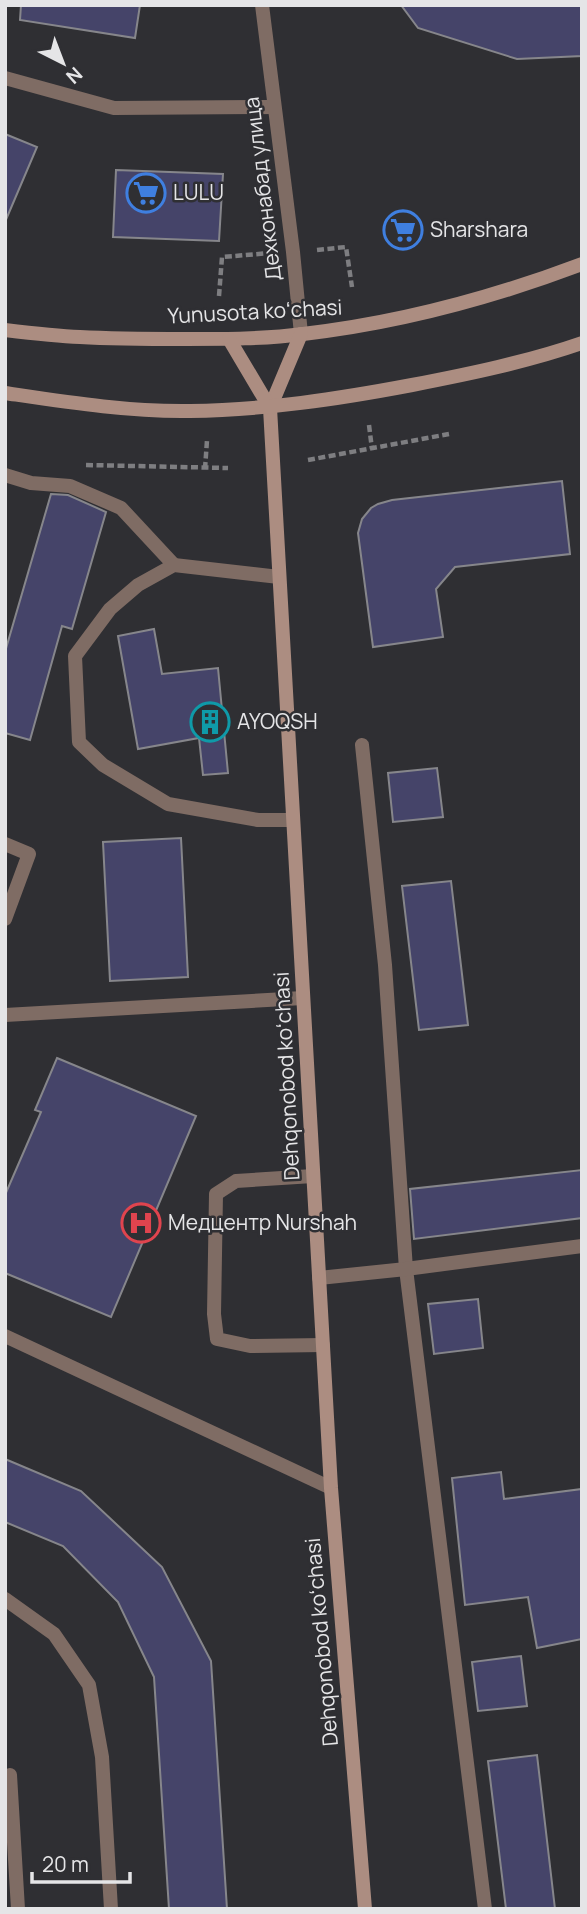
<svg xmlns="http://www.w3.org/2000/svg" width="587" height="1914" font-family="Manrope,sans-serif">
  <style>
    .building { fill: #454469; stroke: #86868b; stroke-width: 2 }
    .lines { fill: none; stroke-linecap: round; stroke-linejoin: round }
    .path { stroke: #7e7e81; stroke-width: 4.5; stroke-dasharray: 7 3.5; stroke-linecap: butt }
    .service { stroke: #7f6c64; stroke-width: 14 }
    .minor { stroke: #7f6c64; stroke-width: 14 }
    .secondary { stroke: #ac8d81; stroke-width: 14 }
    .labels { text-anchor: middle; stroke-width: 5; stroke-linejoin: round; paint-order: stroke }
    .street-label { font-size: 21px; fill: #e5e5e7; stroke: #2f2f33 }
    .poi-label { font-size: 21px; fill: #e5e5e7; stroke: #2f2f33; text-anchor: start }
  </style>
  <rect width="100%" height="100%" fill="#2f2f33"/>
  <g class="building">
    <path d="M21,5H140L135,38L20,20Z"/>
    <path d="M401,5H582V56L517,59L418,28Z"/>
    <path d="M5,134L37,147L5,222Z"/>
    <path d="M116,170L223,174L219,241L113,237Z"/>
    <path d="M562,481L570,554L455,567L436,589L443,637L373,647L358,533L362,519L371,508L378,504L392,500Z"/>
    <path d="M51,494L68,495L106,512L72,629L62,626L30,740L5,733V652Z"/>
    <path d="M154,629L162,674L218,668L228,773L203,775L199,738L138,749L118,636Z"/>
    <path d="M437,768L443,817L393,822L388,773Z"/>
    <path d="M181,838L188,977L110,981L103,842Z"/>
    <path d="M451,881L468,1025L419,1030L402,886Z"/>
    <path d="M57,1058L196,1116L111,1317L5,1273V1195L41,1112L35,1110Z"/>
    <path d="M582,1170V1218L414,1239L410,1189Z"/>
    <path d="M478,1299L483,1348L434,1354L428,1304Z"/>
    <path d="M5,1459L81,1491L162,1567L211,1661L227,1909H169L154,1677L118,1602L63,1546L5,1522Z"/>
    <path d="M501,1472L504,1499L582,1489V1639L537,1648L528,1597L465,1605L452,1478Z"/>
    <path d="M521,1656L527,1706L478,1711L472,1662Z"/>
    <path d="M537,1755L555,1909H506L488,1761Z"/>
  </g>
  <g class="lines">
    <g class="path">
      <path d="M317,250L346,247L352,287"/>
      <path d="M219,296L222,257L270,253"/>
      <path d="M369,425L372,449"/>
      <path d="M308,460L449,434"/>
      <path d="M86,465L228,468"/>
      <path d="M205,469L207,440"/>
    </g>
    <g class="service">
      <path d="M5,78L114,108L274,107"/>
      <path d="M5,475L31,483L70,486L121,508L174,565"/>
      <path d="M279,577L174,565L138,585L110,609L75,656L79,742L103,765L168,804L258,820H293"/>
      <path d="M362,745L385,965L406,1269"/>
      <path d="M5,844L29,854L5,919"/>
      <path d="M5,1015L303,998"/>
      <path d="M313,1176L236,1181L216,1194L214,1314L217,1339L250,1346L323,1345"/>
      <path d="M5,1599L54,1634L89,1685L102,1757L111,1909"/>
      <path d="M10,1775L18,1909"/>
    </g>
    <g class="minor">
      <path d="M262,5L293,252L301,334"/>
      <path d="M406,1269L485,1909"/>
      <path d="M319,1278L406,1269L582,1246"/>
      <path d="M5,1336L331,1488"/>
    </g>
    <g class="secondary">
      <path d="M5,330C30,333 55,336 80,337C115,339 151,339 186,339C225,339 265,339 303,334C399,323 492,298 582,264"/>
      <path d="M301,334L270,408L331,1488L365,1909"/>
      <path d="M229,339L270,408"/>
      <path d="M5,393C66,402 129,412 190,411C265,410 338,399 412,385C469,374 527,362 582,343"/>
    </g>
  </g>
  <defs>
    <g id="supermarket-ring" transform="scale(2.0125)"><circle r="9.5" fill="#2f2f33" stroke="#3f7fe0" stroke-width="1.5"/><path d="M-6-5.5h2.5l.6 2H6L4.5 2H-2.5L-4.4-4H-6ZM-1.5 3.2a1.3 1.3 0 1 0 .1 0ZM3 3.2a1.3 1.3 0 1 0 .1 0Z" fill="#3f7fe0"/></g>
    <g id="building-ring" transform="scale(2.0125)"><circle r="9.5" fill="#2f2f33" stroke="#0f9aa8" stroke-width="1.5"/><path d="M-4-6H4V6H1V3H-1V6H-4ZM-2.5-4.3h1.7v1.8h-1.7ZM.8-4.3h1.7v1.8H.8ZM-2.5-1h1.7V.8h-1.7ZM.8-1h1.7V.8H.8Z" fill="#0f9aa8"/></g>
    <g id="hospital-ring" transform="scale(2.0125)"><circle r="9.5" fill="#2f2f33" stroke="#e0444e" stroke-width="1.5"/><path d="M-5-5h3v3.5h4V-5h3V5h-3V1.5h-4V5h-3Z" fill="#e0444e"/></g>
  </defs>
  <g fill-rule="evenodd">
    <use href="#supermarket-ring" x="146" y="193"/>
    <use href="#supermarket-ring" x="403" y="230"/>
    <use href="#building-ring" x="210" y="722"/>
    <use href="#hospital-ring" x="141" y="1223"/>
  </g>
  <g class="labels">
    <g class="street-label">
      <text transform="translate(263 189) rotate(-97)" y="7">Дехконабад улица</text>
      <text transform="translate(255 312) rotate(-3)" y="7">Yunusota koʻchasi</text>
      <text transform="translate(287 1076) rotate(-93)" y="7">Dehqonobod koʻchasi</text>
      <text transform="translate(322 1642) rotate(-95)" y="7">Dehqonobod koʻchasi</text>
    </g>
    <g class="poi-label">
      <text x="173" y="200">LULU</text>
      <text x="430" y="237">Sharshara</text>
      <text x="237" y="729">AYOQSH</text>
      <text x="168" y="1230">Медцентр Nurshah</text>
    </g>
  </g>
  <rect width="587" height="1914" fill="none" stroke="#e5e5e7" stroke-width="14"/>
  <g transform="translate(63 63) rotate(138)" stroke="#2f2f33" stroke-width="5" paint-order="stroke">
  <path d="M0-5L12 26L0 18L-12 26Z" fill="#e5e5e7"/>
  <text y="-10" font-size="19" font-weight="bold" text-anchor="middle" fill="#e5e5e7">N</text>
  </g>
  <path d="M32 1872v10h98v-10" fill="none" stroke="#e5e5e7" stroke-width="3.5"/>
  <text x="42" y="1872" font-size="21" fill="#e5e5e7" stroke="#2f2f33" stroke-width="5" paint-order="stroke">20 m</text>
</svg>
